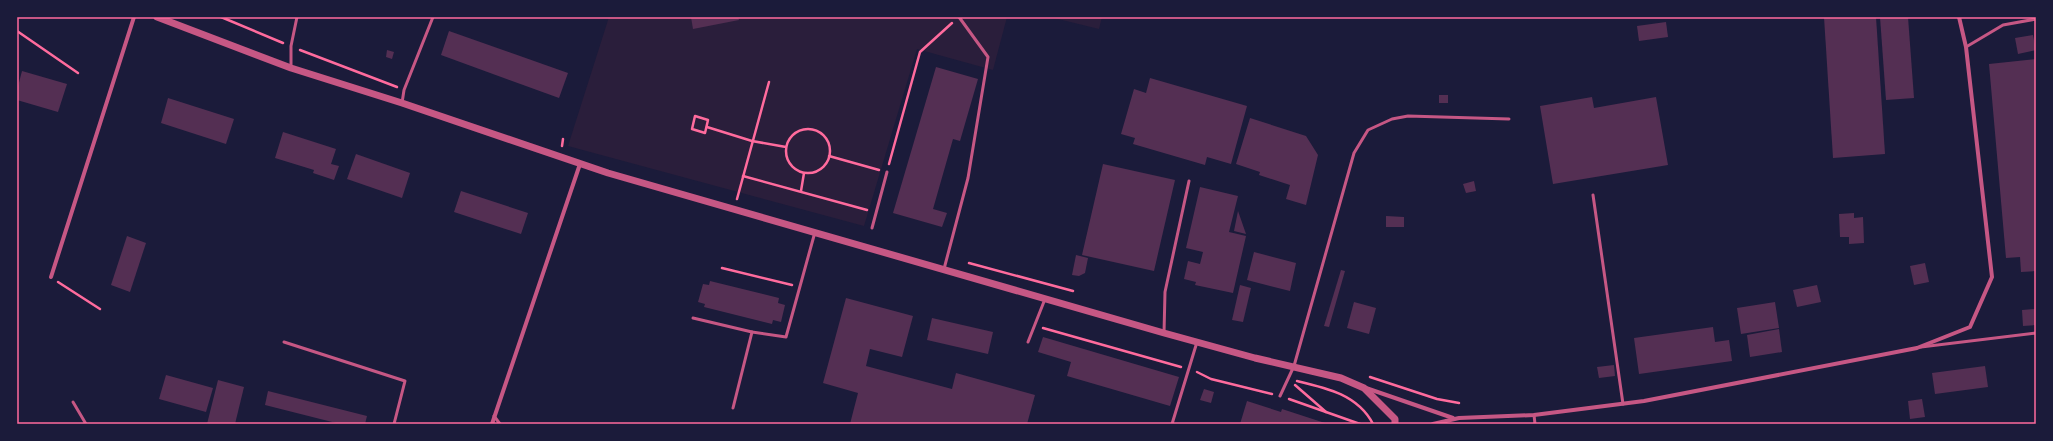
<svg xmlns="http://www.w3.org/2000/svg" width="2053" height="441" font-family="'Source Sans 3',sans-serif">
  <style>
    .green { fill: #2a1e3b }
    .building { fill: #542f53 }
    .lines { fill: none; stroke-linecap: round; stroke-linejoin: round }
    .path { stroke: #ff6b9d; stroke-width: 2.5 }
    .service { stroke: #c65784; stroke-width: 3 }
    .minor { stroke: #c65784; stroke-width: 4 }
    .tertiary { stroke: #c65784; stroke-width: 7 }
    .neatline { fill: none; stroke: #ff6b9d; stroke-width: 1.5 }
  </style>
  <rect width="100%" height="100%" fill="#1b1b3a"/>
  <g class="green">
    <path d="M609,17H1007L993,70L917,49L864,226L568,146Z"/>
    <path d="M1050,17H1102L1099,29Z"/>
  </g>
  <g class="building">
    <path d="M691,17H738L739,20L693,29Z"/>
    <path d="M1824,17H1876L1885,154L1833,158Z"/>
    <path d="M1880,17H1908L1914,98L1886,100Z"/>
    <path d="M1666,22L1668,37L1639,41L1637,26Z"/>
    <path d="M449,31L568,73L559,98L441,55Z"/>
    <path d="M2033,35L2036,50L2018,54L2015,38Z"/>
    <path d="M387,50L394,52L392,59L386,57Z"/>
    <path d="M2036,59V271L2021,272L2020,257L2006,258L1989,64Z"/>
    <path d="M936,67L978,79L960,141L953,139L933,209L947,213L942,227L893,213Z"/>
    <path d="M22,71L67,84L58,112L17,100V90Z"/>
    <path d="M1150,78L1247,106L1231,164L1207,157L1205,165L1133,144L1135,138L1121,134L1134,89L1146,93Z"/>
    <rect x="1439" y="95" width="9" height="8"/>
    <path d="M1592,97L1594,108L1656,97L1668,165L1553,184L1540,106Z"/>
    <path d="M168,98L234,119L226,144L161,123Z"/>
    <path d="M1250,118L1306,136L1318,155L1306,205L1286,199L1290,185L1259,175L1260,172L1236,164Z"/>
    <path d="M283,132L336,149L331,164L339,166L334,180L313,173L314,170L275,158Z"/>
    <path d="M356,154L410,173L402,198L347,179Z"/>
    <path d="M1103,164L1175,180L1154,271L1082,255Z"/>
    <path d="M1474,181L1476,191L1466,193L1463,184Z"/>
    <path d="M1200,187L1238,196L1229,232L1246,236L1233,293L1195,285L1196,282L1184,279L1188,261L1200,264L1203,252L1186,248Z"/>
    <path d="M461,191L528,213L521,234L454,212Z"/>
    <path d="M1238,211L1246,234L1234,231Z"/>
    <path d="M1854,213V218L1863,217L1864,243L1849,244V237H1840L1839,214Z"/>
    <path d="M1386,216L1404,217V227H1386Z"/>
    <path d="M127,236L146,243L130,292L111,285Z"/>
    <path d="M1254,252L1296,263L1290,291L1247,280Z"/>
    <path d="M1076,255L1088,258L1085,273L1079,276L1072,275Z"/>
    <path d="M1925,263L1929,282L1914,285L1910,266Z"/>
    <path d="M1341,270L1345,271L1329,327L1324,326Z"/>
    <path d="M710,281L779,298L778,303L785,305L781,322L773,320L772,324L704,307L705,304L698,302L703,284L709,285Z"/>
    <path d="M1240,285L1251,288L1243,322L1232,320Z"/>
    <path d="M1817,285L1821,302L1797,307L1793,290Z"/>
    <path d="M846,298L913,316L902,357L870,349L866,366L952,389L956,373L1035,395L1027,424L1000,423L999,424H850L858,393L823,383Z"/>
    <path d="M1354,302L1376,308L1369,334L1347,328Z"/>
    <path d="M1775,302L1779,328L1741,334L1737,308Z"/>
    <path d="M2035,309L2036,325L2023,326L2022,310Z"/>
    <path d="M932,318L993,332L988,354L927,340Z"/>
    <path d="M1713,327L1715,342L1729,340L1732,361L1639,374L1634,338Z"/>
    <path d="M1779,329L1782,352L1750,357L1747,335Z"/>
    <path d="M1043,337L1179,377L1170,406L1067,376L1071,362L1038,352Z"/>
    <path d="M1614,365L1615,376L1599,378L1597,367Z"/>
    <path d="M1985,366L1988,387L1935,394L1932,373Z"/>
    <path d="M166,375L213,388L206,412L159,399Z"/>
    <path d="M218,380L244,387L235,424H207Z"/>
    <path d="M1204,389L1214,392L1211,403L1200,400Z"/>
    <path d="M268,391L367,416L365,424H340L265,405Z"/>
    <path d="M1922,399L1925,417L1910,419L1908,401Z"/>
    <path d="M1247,401L1281,412L1282,409L1328,424H1240Z"/>
  </g>
  <g class="lines">
    <g class="path">
      <path d="M221,17L283,43"/>
      <path d="M17,31L78,73"/>
      <path d="M300,50L397,87"/>
      <path d="M695,116L708,120L705,133L692,129Z"/>
      <path d="M707,127L752,141L786,147"/>
      <circle cx="808" cy="151" r="22"/>
      <path d="M562,146L563,139"/>
      <path d="M829,156L879,170"/>
      <path d="M889,164L920,52L952,23"/>
      <path d="M743,176L867,210"/>
      <path d="M801,191L804,173"/>
      <path d="M737,199L769,82"/>
      <path d="M969,263L1073,291"/>
      <path d="M722,268L792,285"/>
      <path d="M58,282L100,309"/>
      <path d="M1043,328L1181,367"/>
      <path d="M1197,372L1211,379L1272,394"/>
      <path d="M1370,377L1437,399L1459,403"/>
      <path d="M1297,381C1327,388 1358,395 1373,424"/>
      <path d="M1295,385L1326,412L1360,424"/>
      <path d="M1289,399L1326,412"/>
    </g>
    <g class="service">
      <path d="M1966,47L2003,25L2036,19"/>
      <path d="M291,68V46L297,17"/>
      <path d="M402,103L404,90L433,17"/>
      <path d="M1593,195L1623,404"/>
      <path d="M872,228L887,172"/>
      <path d="M944,269L968,178L988,57L959,17"/>
      <path d="M693,318L752,332"/>
      <path d="M1164,333L1165,292L1189,181"/>
      <path d="M284,342L405,381L394,424"/>
      <path d="M1028,342L1045,299"/>
      <path d="M1921,347L2036,333"/>
      <path d="M1280,396L1294,366L1354,153L1368,130L1392,119L1408,116L1509,119"/>
      <path d="M73,402L86,424"/>
      <path d="M733,408L752,332L786,337L815,232"/>
      <path d="M1534,415L1535,424"/>
      <path d="M494,416L500,424"/>
      <path d="M1172,424L1197,342"/>
    </g>
    <g class="minor">
      <path d="M51,277L134,17"/>
      <path d="M1366,388L1453,418"/>
      <path d="M492,424L580,164"/>
      <path d="M1433,424L1459,418L1534,415L1644,401L1917,348L1970,327L1992,277L1966,47L1959,17"/>
    </g>
    <path class="tertiary" d="M157,17L291,68L402,103L608,173L1164,333L1255,358L1341,378L1364,388L1395,419V424"/>
  </g>
  <rect width="2053" height="441" fill="none" stroke="#1b1b3a" stroke-width="36"/>
  <rect x="18" y="18" width="2017" height="405" class="neatline"/>
</svg>
